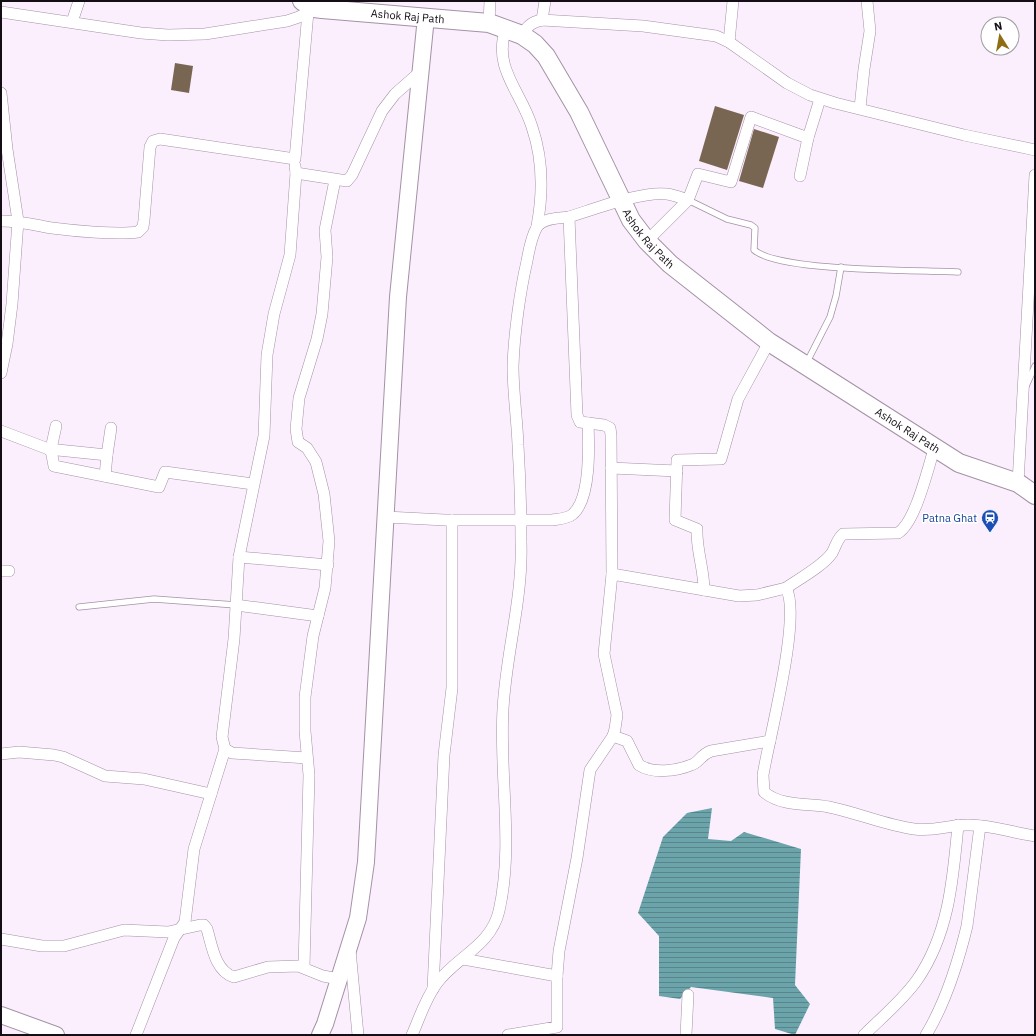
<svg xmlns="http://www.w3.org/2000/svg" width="1036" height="1036" font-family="'IBM Plex Sans',sans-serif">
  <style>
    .water { fill: url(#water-rules) }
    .building { fill: #796652 }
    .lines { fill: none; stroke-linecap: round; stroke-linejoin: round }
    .service-casing { stroke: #a491a7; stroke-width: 7 }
    .minor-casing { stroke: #a491a7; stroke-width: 12 }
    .secondary-casing { stroke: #a491a7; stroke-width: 18 }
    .primary-casing { stroke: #a491a7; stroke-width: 20 }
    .service { stroke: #fff; stroke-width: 5.5 }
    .minor { stroke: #fff; stroke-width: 11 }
    .secondary { stroke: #fff; stroke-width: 16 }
    .primary { stroke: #fff; stroke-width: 18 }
    .labels { text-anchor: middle; stroke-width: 3; stroke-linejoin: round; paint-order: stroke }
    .street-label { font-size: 11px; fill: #140d15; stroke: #fff }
    .transit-label { font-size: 11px; fill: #164399; stroke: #fff; text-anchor: end }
  </style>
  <defs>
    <pattern id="water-rules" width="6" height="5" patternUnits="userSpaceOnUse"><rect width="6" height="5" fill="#6ba5ab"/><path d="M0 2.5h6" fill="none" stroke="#57858a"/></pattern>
  </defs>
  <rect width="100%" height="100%" fill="#fbeffd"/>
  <path class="water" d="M712,808L708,839L731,841L744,832L801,849L795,985L810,1004L795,1035L775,1029L773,998L691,987L680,999L659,996V936L638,913L663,837L687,813Z"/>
  <g class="building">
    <path d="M175,63L193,66L189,93L171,90Z"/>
    <path d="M715,106L744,115L727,170L699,161Z"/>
    <path d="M754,129L779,137L763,188L739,181Z"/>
  </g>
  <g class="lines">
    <g class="service-casing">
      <g id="service">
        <path d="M688,200L727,219L751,225L755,228L754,250C780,272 918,270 958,272"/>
        <path d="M807,362L830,317L836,296L841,267"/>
        <path d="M1026,386L1035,366"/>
        <path d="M79,607L154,599L236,605"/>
      </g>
    </g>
    <g class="minor-casing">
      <g id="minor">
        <path d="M1,12L141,33L168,35L205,34L287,21L299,17L313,9"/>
        <path d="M542,20L545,1"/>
        <path d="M72,22L79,1"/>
        <path d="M489,23L490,1"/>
        <path d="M506,28C492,68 521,91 532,127C543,159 543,194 537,226"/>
        <path d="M522,35C527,26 532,22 542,20L643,26L716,36L729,42L787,83L810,95L835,103L964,135L1035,150"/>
        <path d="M729,42L733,1"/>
        <path d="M1,93L7,149L18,221L12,304L7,344L1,373"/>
        <path d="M860,108L864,69L870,31L867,1"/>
        <path d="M295,166L296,173L347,181L352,175L382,111L395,94L420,72"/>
        <path d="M296,173L290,255L274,314L267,355L264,436L239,557L234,639L222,737L225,749L232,753L307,758"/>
        <path d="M800,176L808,138"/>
        <path d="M1,221C19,221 35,225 52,228C75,231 117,235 138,232L143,227L144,220L150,147L153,141L160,139L295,159L308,12"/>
        <path d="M647,241L688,200L698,174L731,182L751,117L808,138L820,99"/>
        <path d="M1,431L51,450L54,466L159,487L165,472L253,484"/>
        <path d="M48,449L107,455L105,476"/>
        <path d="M51,449L56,426"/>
        <path d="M107,455L111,428"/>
        <path d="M611,468L677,471"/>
        <path d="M1018,483L1035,175"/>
        <path d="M386,517L445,520H552C559,519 567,519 573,514C591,498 589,446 588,423"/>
        <path d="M239,557L328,565"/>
        <path d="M1,571H9"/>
        <path d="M612,574L611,435L610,428L604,425L580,422L577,415L569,217C595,209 641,191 667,194C675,195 681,198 688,200"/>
        <path d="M786,588C799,579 823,566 832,553C836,546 837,539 843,534L898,533C916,522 928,467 935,446"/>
        <path d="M704,590C704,569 696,549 697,529L675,520L677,460L721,459L738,399L769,342"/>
        <path d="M236,605L318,616"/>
        <path d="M613,736L627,741L639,765C653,774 677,771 691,765C699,763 700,755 711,751L770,741"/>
        <path d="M1,754L19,752L54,755L63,757L105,776L144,779L211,794"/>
        <path d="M1,939L42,946H64L124,930L168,932L200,925H204L207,929C212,946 215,971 234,977L268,967L298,966L323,976L339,979"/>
        <path d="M350,950L358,1035"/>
        <path d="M463,959L557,976"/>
        <path d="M304,967L309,775L305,731V697L313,636L325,588L329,541L324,494L316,462L307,448L298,442L296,429L299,398L317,339L322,314L327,257L325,230L335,180"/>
        <path d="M433,989L444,755L452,688V520"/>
        <path d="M136,1035L174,938L185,922L194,849L225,749"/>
        <path d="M412,1035C420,1017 425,999 437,983C456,957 491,946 499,911C514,845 499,776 503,709C506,653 523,598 521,542C521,510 520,477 518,445C517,419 513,392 513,366C514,335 520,291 527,261C529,250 531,237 537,227C543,218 559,218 569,217"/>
        <path d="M508,1035L557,1027V976L559,951L577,858L590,770L613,736L615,729L617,715L604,654L612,574L739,596L757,595L786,588C802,615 769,738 763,775L764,792C782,807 807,803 829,807C858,813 885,825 914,829C936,832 947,825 966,825C990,824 1012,833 1035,836"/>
        <path d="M686,1035L688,995"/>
        <path d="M864,1035C882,1017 902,1001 917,980C949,934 953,879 958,825"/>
        <path d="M926,1035C946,1002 958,963 967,926L980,826"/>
      </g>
    </g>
    <g class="secondary-casing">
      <g id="secondary">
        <path d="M1,1015L56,1035"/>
        <path d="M320,1035L325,1024L358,918L366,862L398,297L426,17"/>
      </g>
    </g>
    <g class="primary-casing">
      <g id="primary">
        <path id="s1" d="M302,1L314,8L322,9L489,23L522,35L535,44L546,56L579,112L631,220L647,241L670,264L769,342L959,463L1018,483L1035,495"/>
      </g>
    </g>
    <use href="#service" class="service"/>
    <use href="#minor" class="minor"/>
    <use href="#secondary" class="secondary"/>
    <use href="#primary" class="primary"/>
  </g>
  <defs>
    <g id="station-pin" transform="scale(0.9)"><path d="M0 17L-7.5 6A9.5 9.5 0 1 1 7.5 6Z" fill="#1a4fb4" stroke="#fff"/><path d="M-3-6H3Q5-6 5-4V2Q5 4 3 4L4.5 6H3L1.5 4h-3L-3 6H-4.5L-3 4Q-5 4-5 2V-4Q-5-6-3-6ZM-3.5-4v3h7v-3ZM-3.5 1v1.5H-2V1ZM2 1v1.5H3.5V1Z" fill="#fff"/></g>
  </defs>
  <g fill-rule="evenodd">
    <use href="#station-pin" x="990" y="518"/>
  </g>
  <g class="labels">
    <g class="street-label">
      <text dy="4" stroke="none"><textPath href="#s1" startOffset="108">Ashok Raj Path</textPath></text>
      <text dy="4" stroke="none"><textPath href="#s1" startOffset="467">Ashok Raj Path</textPath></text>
      <text dy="4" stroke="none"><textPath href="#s1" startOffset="791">Ashok Raj Path</textPath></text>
    </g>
    <g class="transit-label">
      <text x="977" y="522">Patna Ghat</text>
    </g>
  </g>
  <rect width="1036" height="1036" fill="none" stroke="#140d15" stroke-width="4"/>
  <g transform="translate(1000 36) rotate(349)"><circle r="19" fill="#ffffff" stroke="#a19ea1"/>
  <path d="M0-3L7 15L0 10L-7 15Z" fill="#8f6e13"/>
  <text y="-6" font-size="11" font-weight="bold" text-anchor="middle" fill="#140d15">N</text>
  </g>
</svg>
